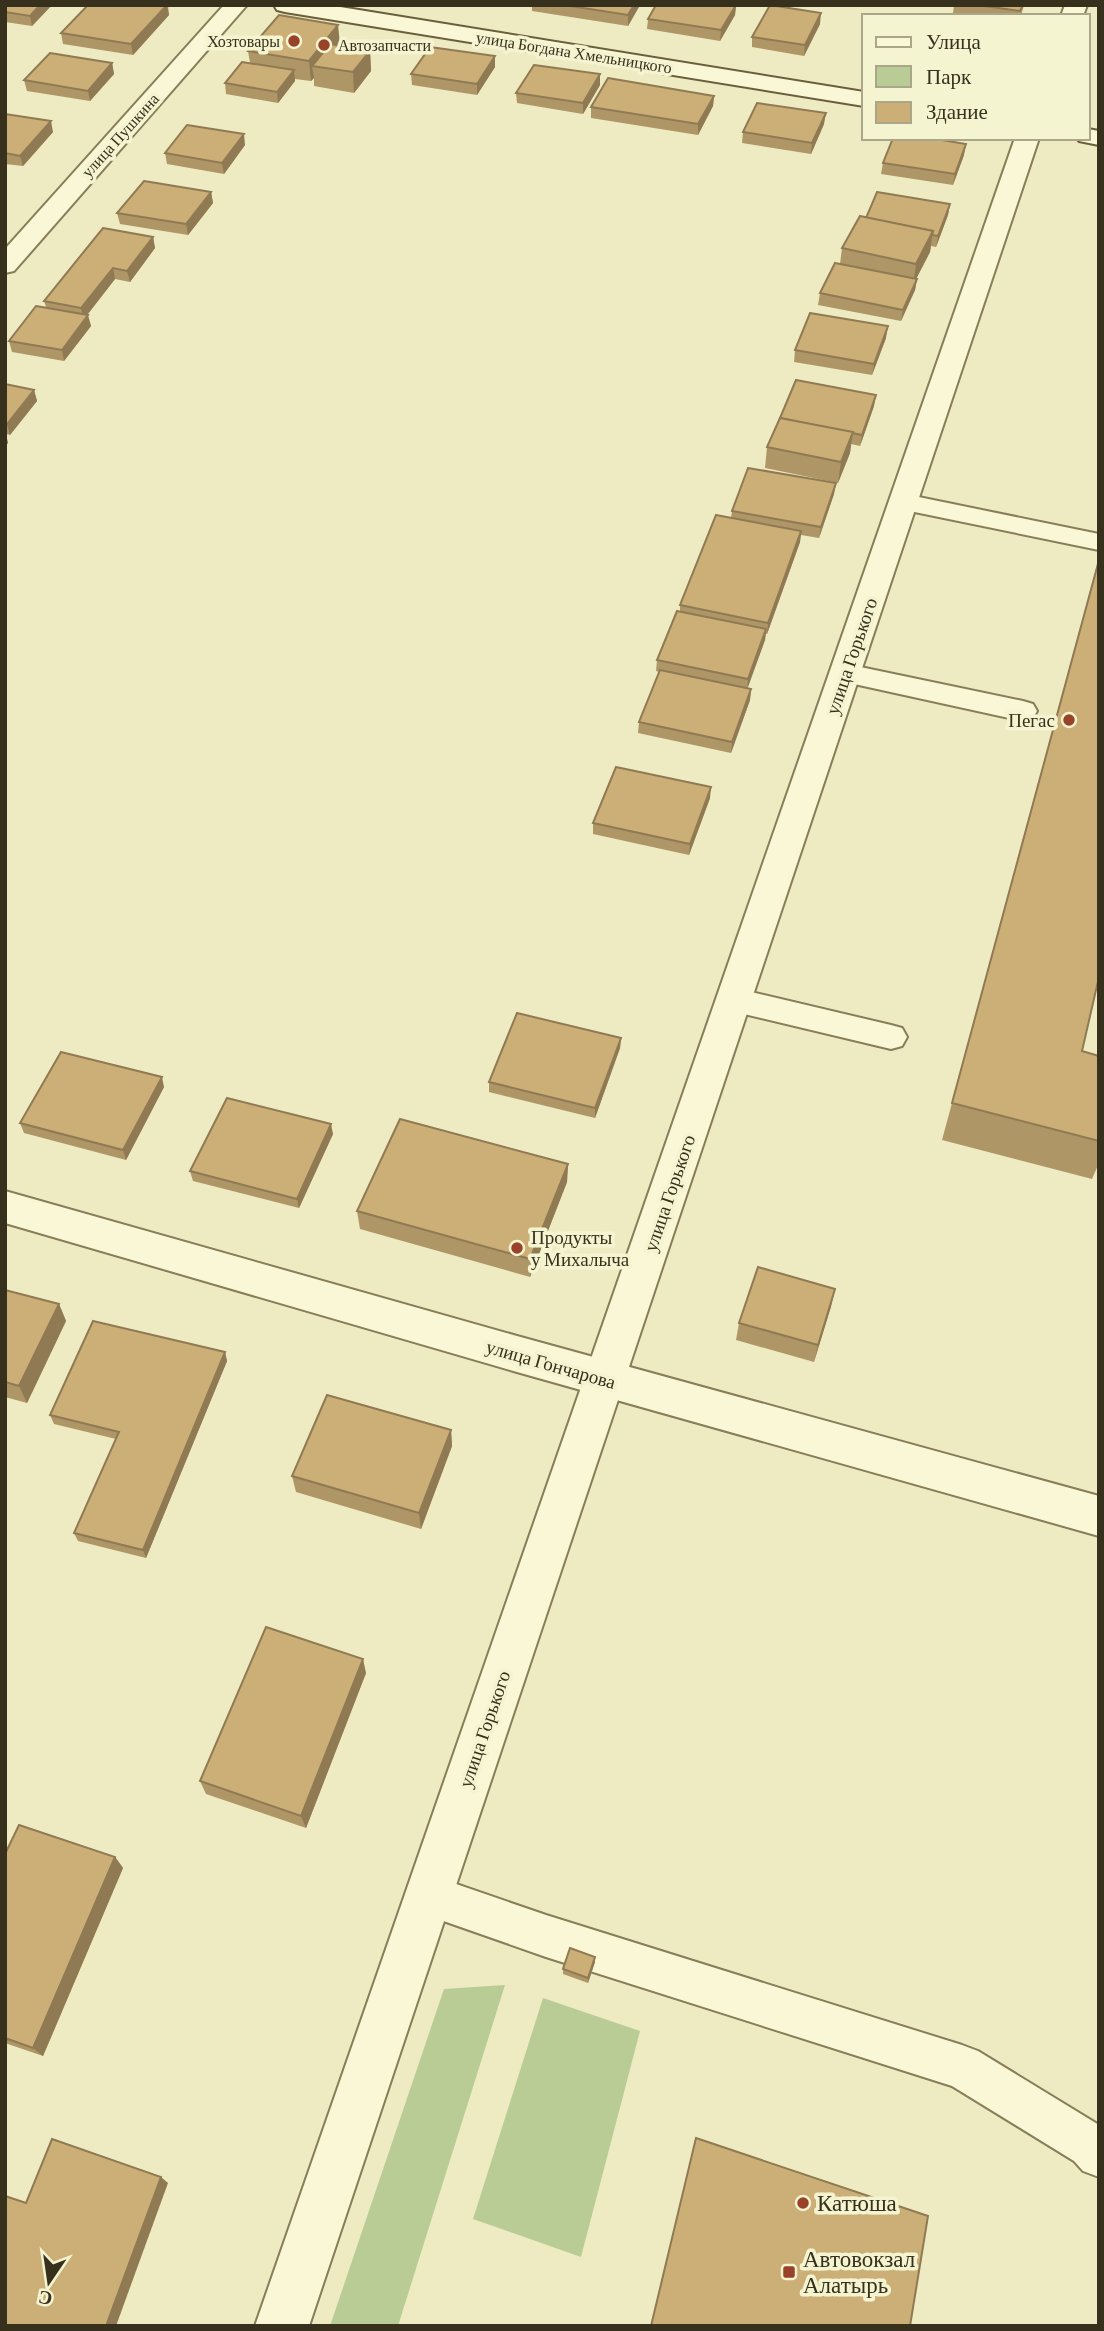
<svg xmlns="http://www.w3.org/2000/svg" width="1104" height="2331" font-family="'Crimson Pro',serif">
  <style>
    .green { fill: #b9cc96 }
    .lines { fill: none; stroke-linecap: round; stroke-linejoin: round }
    .service-casing { stroke: #887d59; stroke-width: 4 }
    .minor-casing { stroke: #887d59; stroke-width: 4 }
    .tertiary-casing { stroke: #887d59; stroke-width: 4 }
    .secondary-casing { stroke: #6a5e3c; stroke-width: 4 }
    .service { fill: #f9f7d5; fill-rule: evenodd }
    .minor { fill: #f9f7d5; fill-rule: evenodd }
    .tertiary { fill: #f9f7d5; fill-rule: evenodd }
    .secondary { fill: #f9f7d5; fill-rule: evenodd }
    .wall { fill: #af9666 }
    .shaded-wall { fill: #8f7a53 }
    .building { fill: #ccaf77; stroke: #8f7a53; stroke-width: 2 }
    .poi-dot { fill: #974229; stroke: #f5f4d1; stroke-width: 2.5 }
    .labels { text-anchor: middle; stroke-width: 7; stroke-linejoin: round; paint-order: stroke }
    .far-poi-label { font-size: 16px; fill: #37301d; stroke: #f5f4d1; text-anchor: end }
    .far-street-label { font-size: 16px; fill: #37301d; stroke: #f5f4d1 }
    .street-label { font-size: 19px; fill: #37301d; stroke: #f5f4d1 }
    .poi-label { font-size: 19px; fill: #37301d; stroke: #f5f4d1; text-anchor: end }
    .near-poi-label { font-size: 23px; fill: #37301d; stroke: #f5f4d1; text-anchor: start }
  </style>
  <rect width="100%" height="100%" fill="#eeebc2"/>
  <g class="green">
    <path d="M505,1985L398,2326H330L444,1989Z"/>
    <path d="M543,1998L640,2031L581,2257L473,2219Z"/>
  </g>
  <g class="lines">
    <g class="service-casing">
      <g id="service">
        <path d="M904,494L1099,534V550L895,508L891,502L895,496Z"/>
        <path d="M846,664L1023,701L1033,704L1037,711L1033,718L1023,721L836,680L832,673L836,666Z"/>
        <path d="M734,988L891,1025L902,1028L907,1037L902,1046L891,1049L723,1009L718,1000L723,991Z"/>
        <path d="M427,1874L546,1915L962,2045L978,2051L1099,2125V2177L1083,2171L1074,2161L952,2086L546,1957L412,1910L406,1895L412,1880Z"/>
      </g>
    </g>
    <g class="minor-casing">
      <g id="minor">
        <path d="M224,5H247L14,271L5,273V249Z"/>
        <path d="M5,1191L517,1336L1099,1496V1536L517,1372L5,1223Z"/>
      </g>
    </g>
    <g class="tertiary-casing">
      <g id="tertiary">
        <path d="M1065,5H1087L1083,16H1061Z"/>
        <path d="M1015,138H1039L309,2326H255Z"/>
      </g>
    </g>
    <g class="secondary-casing">
      <g id="secondary">
        <path d="M274,5H328L864,92V106L285,12L277,10Z"/>
        <path d="M1088,129L1099,131V145L1079,141L1077,138H1088Z"/>
      </g>
    </g>
    <use href="#service" class="service"/>
    <use href="#minor" class="minor"/>
    <use href="#tertiary" class="tertiary"/>
    <use href="#secondary" class="secondary"/>
  </g>
  <g class="wall">
    <path d="M5,5H52L32,26L5,22Z"/>
    <path d="M88,5H168L169,15L133,55L63,44L61,33Z"/>
    <path d="M532,5H640L628,26L532,11Z"/>
    <path d="M736,5L735,15L720,41L647,29L648,19Z"/>
    <path d="M954,5H1024L1021,16H975L953,13Z"/>
    <path d="M820,24L804,56L752,47V37Z"/>
    <path d="M338,25L339,46L370,51L371,71L354,93L314,86V78L311,81L295,79V81L278,103L226,94L225,83L250,63L248,51Z"/>
    <path d="M495,56V67L477,95L412,85L411,74Z"/>
    <path d="M112,63L114,74L90,101L27,91L24,80Z"/>
    <path d="M600,85L583,114L517,103L516,93Z"/>
    <path d="M714,96L713,106L698,135L591,118V107Z"/>
    <path d="M5,114L53,132L23,166L5,164Z"/>
    <path d="M824,124L811,154L742,143L743,132Z"/>
    <path d="M245,145L224,174L167,164L165,153Z"/>
    <path d="M964,155L953,185L881,174L883,163Z"/>
    <path d="M211,192L213,203L188,235L120,224L117,213Z"/>
    <path d="M950,204L948,215L936,247L931,246L930,252L916,279H917L915,290L901,321L818,305L820,293L840,264L842,248L866,218Z"/>
    <path d="M153,237L155,248L130,282L115,279L87,315L91,326L64,361L12,352L9,341L46,307L44,301Z"/>
    <path d="M886,338L872,375L794,362L795,350Z"/>
    <path d="M5,384L34,390L37,401L10,435L6,434L8,443L5,446Z"/>
    <path d="M874,406L860,446L851,444L850,453L838,483L765,468L767,447Z"/>
    <path d="M834,494L819,538L801,535L800,542L767,634H766L765,640L747,688L751,689L750,700L731,753L638,733L639,722L659,672L656,671L657,660L680,612V605L731,518L732,511Z"/>
    <path d="M1099,558L1082,1051L1099,1056V1163L1092,1179L942,1140Z"/>
    <path d="M710,798L689,855L593,834V823Z"/>
    <path d="M621,1038L620,1048L595,1118L489,1092V1082Z"/>
    <path d="M164,1087L126,1160L24,1133L20,1123Z"/>
    <path d="M333,1134L299,1208L193,1181L190,1171Z"/>
    <path d="M568,1164L567,1182L530,1277L360,1229L357,1211Z"/>
    <path d="M835,1289L814,1362L736,1340L739,1323Z"/>
    <path d="M5,1290L59,1304L66,1321L27,1403L5,1397Z"/>
    <path d="M225,1352L227,1361L146,1558L78,1541L74,1533L116,1439L54,1424L50,1415Z"/>
    <path d="M451,1430L452,1446L421,1529L296,1492L292,1476Z"/>
    <path d="M366,1673L306,1828L206,1794L200,1781Z"/>
    <path d="M5,1854L115,1857L123,1868L43,2056L5,2043Z"/>
    <path d="M595,1962L588,1983L563,1974V1969Z"/>
  </g>
  <g class="shaded-wall">
    <path d="M40,5H52L32,26L30,16Z"/>
    <path d="M167,5L169,15L133,55L131,44Z"/>
    <path d="M634,5H640L628,26V15Z"/>
    <path d="M736,5L735,15L720,41L721,30Z"/>
    <path d="M821,13L820,24L804,56L805,45Z"/>
    <path d="M338,25L340,45L322,67L312,66L314,78L311,81L309,61Z"/>
    <path d="M370,51L371,71L354,93L353,72Z"/>
    <path d="M495,56V67L477,95V84Z"/>
    <path d="M112,63L114,74L90,101L88,91Z"/>
    <path d="M294,70L295,81L278,103L277,92Z"/>
    <path d="M600,74V85L583,114V103Z"/>
    <path d="M714,96L713,106L698,135V124Z"/>
    <path d="M826,113L824,124L811,154L812,143Z"/>
    <path d="M51,121L53,132L23,166L20,156Z"/>
    <path d="M244,134L245,145L224,174L222,163Z"/>
    <path d="M966,144L964,155L953,185L955,174Z"/>
    <path d="M211,192L213,203L188,235L186,224Z"/>
    <path d="M950,204L948,215L936,247L938,236Z"/>
    <path d="M933,231L930,252L913,285L916,264Z"/>
    <path d="M153,237L155,248L130,282L127,271Z"/>
    <path d="M113,268L115,279L84,319L81,308Z"/>
    <path d="M917,279L915,290L901,321L903,310Z"/>
    <path d="M88,315L91,326L64,361L62,350Z"/>
    <path d="M888,326L886,338L872,375L874,364Z"/>
    <path d="M34,390L37,401L10,435L7,424Z"/>
    <path d="M876,395L874,406L860,446L862,435Z"/>
    <path d="M5,432L8,443L5,446Z"/>
    <path d="M853,432L850,453L838,483L841,462Z"/>
    <path d="M836,483L834,494L819,538L821,527Z"/>
    <path d="M801,531L800,542L767,634L768,623Z"/>
    <path d="M766,629L765,640L747,690L748,679Z"/>
    <path d="M751,689L750,700L731,753L732,742Z"/>
    <path d="M711,787L710,798L689,855L690,844Z"/>
    <path d="M621,1038L620,1048L595,1118V1108Z"/>
    <path d="M162,1077L164,1087L126,1160L123,1150Z"/>
    <path d="M331,1124L333,1134L299,1208L297,1199Z"/>
    <path d="M568,1164L567,1182L530,1277V1259Z"/>
    <path d="M835,1289L831,1307L814,1362L818,1345Z"/>
    <path d="M59,1304L66,1321L27,1403L19,1386Z"/>
    <path d="M225,1352L227,1361L146,1558L143,1550Z"/>
    <path d="M451,1430L452,1446L421,1529L419,1513Z"/>
    <path d="M363,1659L366,1673L306,1828L301,1816Z"/>
    <path d="M115,1857L123,1868L43,2056L33,2048Z"/>
    <path d="M595,1957V1962L588,1983V1978Z"/>
    <path d="M161,2177L168,2183L116,2326H106Z"/>
  </g>
  <g class="building">
    <path d="M5,5H40L30,16L5,12Z"/>
    <path d="M88,5H167L131,44L61,33Z"/>
    <path d="M564,5H634L628,15Z"/>
    <path d="M656,5H736L721,30L648,19Z"/>
    <path d="M770,5L821,13L805,45L752,37Z"/>
    <path d="M978,5H1023L1020,11Z"/>
    <path d="M279,15L338,25L309,61L248,51Z"/>
    <path d="M330,44L370,51L353,72L312,66Z"/>
    <path d="M430,47L495,56L477,84L411,74Z"/>
    <path d="M50,53L112,63L88,91L24,80Z"/>
    <path d="M242,62L294,70L277,92L225,83Z"/>
    <path d="M534,65L600,74L583,103L516,93Z"/>
    <path d="M608,78L714,96L698,124L591,107Z"/>
    <path d="M757,103L826,113L812,143L743,132Z"/>
    <path d="M5,114L51,121L20,156L5,153Z"/>
    <path d="M187,125L244,134L222,163L165,153Z"/>
    <path d="M893,138H930L966,144L955,174L883,163Z"/>
    <path d="M144,181L211,192L186,224L117,213Z"/>
    <path d="M877,192L950,204L938,236L932,235L933,231L866,218Z"/>
    <path d="M860,216L933,231L916,264L842,248Z"/>
    <path d="M103,228L153,237L127,271L113,268L81,308L44,301Z"/>
    <path d="M835,263L917,279L903,310L820,293Z"/>
    <path d="M36,306L88,315L62,350L9,341Z"/>
    <path d="M810,313L888,326L874,364L795,350Z"/>
    <path d="M796,380L876,395L862,435L780,418Z"/>
    <path d="M5,384L34,390L7,424H5Z"/>
    <path d="M780,418L853,432L841,462L767,447Z"/>
    <path d="M748,468L836,483L821,527L732,511Z"/>
    <path d="M716,515L801,531L768,623L680,605Z"/>
    <path d="M1099,560V977L1082,1051L1099,1056V1141L952,1103Z"/>
    <path d="M677,611L766,629L748,679L657,660Z"/>
    <path d="M660,670L751,689L732,742L639,722Z"/>
    <path d="M616,767L711,787L690,844L593,823Z"/>
    <path d="M517,1013L621,1038L595,1108L489,1082Z"/>
    <path d="M61,1052L162,1077L123,1150L20,1123Z"/>
    <path d="M227,1098L331,1124L297,1199L190,1171Z"/>
    <path d="M400,1119L568,1164L530,1259L357,1211Z"/>
    <path d="M758,1267L835,1289L818,1345L739,1323Z"/>
    <path d="M5,1290L59,1304L19,1386L5,1382Z"/>
    <path d="M93,1321L225,1352L143,1550L74,1533L119,1432L50,1415Z"/>
    <path d="M327,1395L451,1430L419,1513L292,1476Z"/>
    <path d="M266,1627L363,1659L301,1816L200,1781Z"/>
    <path d="M19,1825L115,1857L33,2048L5,2038V1854Z"/>
    <path d="M570,1948L595,1957L588,1978L563,1969Z"/>
    <path d="M696,2138L928,2216L910,2326H651Z"/>
    <path d="M52,2139L161,2177L106,2326H5V2196L26,2203Z"/>
  </g>
  <g class="poi-dot">
    <circle cx="294" cy="41" r="7"/>
    <circle cx="324" cy="45" r="7"/>
    <circle cx="1069" cy="720" r="7"/>
    <circle cx="517" cy="1248" r="7"/>
    <circle cx="803" cy="2203" r="7"/>
    <rect x="782" y="2265" width="14" height="14" rx="3.5"/>
  </g>
  <g class="labels">
    <g class="far-poi-label">
      <text x="280" y="47">Хозтовары</text>
      <text x="338" y="51" text-anchor="start">Автозапчасти</text>
    </g>
    <g class="far-street-label">
      <text transform="translate(574 52) rotate(9)" y="6">улица Богдана Хмельницкого</text>
      <text transform="translate(120 135) rotate(-48)" y="6">улица Пушкина</text>
    </g>
    <g class="street-label">
      <text transform="translate(851 656) rotate(-71)" y="7">улица Горького</text>
      <text transform="translate(669 1193) rotate(-71)" y="7">улица Горького</text>
      <text transform="translate(551 1364) rotate(16)" y="7">улица Гончарова</text>
      <text transform="translate(484 1729) rotate(-71)" y="7">улица Горького</text>
    </g>
    <g class="poi-label">
      <text x="1055" y="727">Пегас</text>
      <text x="531" y="1244" text-anchor="start">Продукты<tspan x="531" dy="22">у Михалыча</tspan></text>
    </g>
    <g class="near-poi-label">
      <text x="817" y="2211">Катюша</text>
      <text x="803" y="2267">Автовокзал<tspan x="803" dy="26">Алатырь</tspan></text>
    </g>
  </g>
  <rect width="1104" height="2331" fill="none" stroke="#37301d" stroke-width="14"/>
  <rect x="862" y="14" width="228" height="126" fill="#f5f4d1" stroke="#a9a689" stroke-width="2"/>
  <rect x="876" y="37" width="35" height="10" fill="#f9f7d5" stroke="#a9a689" stroke-width="2"/>
  <text x="926" y="49" font-size="21" fill="#37301d">Улица</text>
  <rect x="876" y="66" width="35" height="21" fill="#b9cc96" stroke="#a9a689" stroke-width="2"/>
  <text x="926" y="84" font-size="21" fill="#37301d">Парк</text>
  <rect x="876" y="102" width="35" height="21" fill="#ccaf77" stroke="#a9a689" stroke-width="2"/>
  <text x="926" y="119" font-size="21" fill="#37301d">Здание</text>
  <g transform="translate(49 2282) rotate(193)" stroke="#f5f4d1" stroke-width="5" paint-order="stroke">
  <path d="M0-5L12 26L0 18L-12 26Z" fill="#37301d"/>
  <text y="-10" font-size="19" font-weight="bold" text-anchor="middle" fill="#37301d">С</text>
  </g>
</svg>
